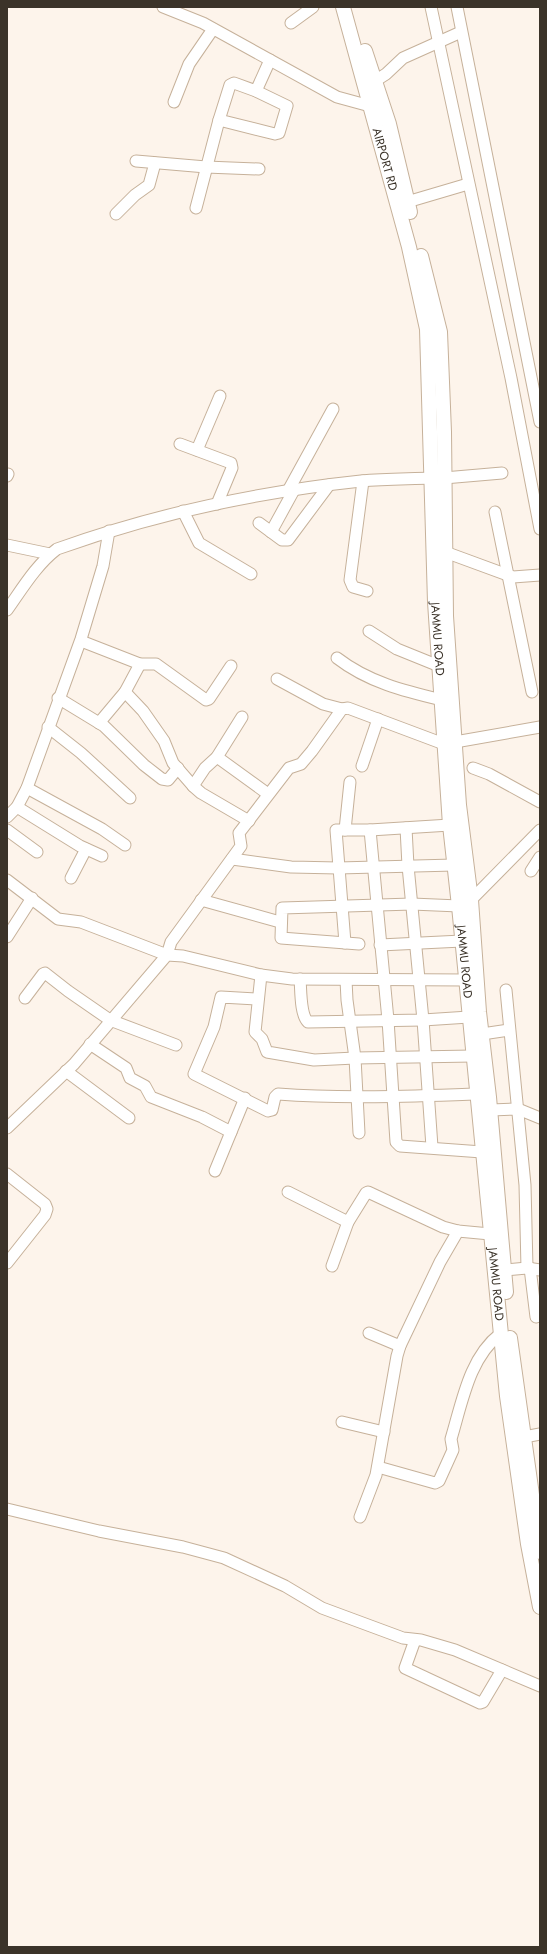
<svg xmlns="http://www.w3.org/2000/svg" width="547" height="1954" font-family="Jost,sans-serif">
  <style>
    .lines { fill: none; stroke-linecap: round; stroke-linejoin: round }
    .minor-casing { stroke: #c6b19a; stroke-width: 13 }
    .major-casing { stroke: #c6b19a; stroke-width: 16 }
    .minor { stroke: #fff; stroke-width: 11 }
    .major { stroke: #fff; stroke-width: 14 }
    .labels { text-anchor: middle; stroke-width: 4; stroke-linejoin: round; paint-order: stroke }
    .street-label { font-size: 12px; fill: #3b3329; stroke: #fff }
  </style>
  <rect width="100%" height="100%" fill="#fdf4eb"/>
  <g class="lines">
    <g class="minor-casing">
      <g id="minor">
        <path d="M163,7L203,23L337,97L370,106"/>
        <path d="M431,7L511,378L540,529"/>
        <path d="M457,7L540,422"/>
        <path d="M291,23L313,7"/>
        <path d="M375,81L386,74L403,58L461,32"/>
        <path d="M174,102L189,64L213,29"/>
        <path d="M219,120L275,134L279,133L287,106L256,91"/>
        <path d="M136,161L206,167L259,169"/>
        <path d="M407,202L468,184"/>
        <path d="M196,208L219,120L230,85L234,83L256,91L270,60"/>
        <path d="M116,214L135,195L149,185L155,163"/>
        <path d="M180,444L231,463L232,468L217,504"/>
        <path d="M197,450L220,396"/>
        <path d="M7,476L8,474"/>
        <path d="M444,478L502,473"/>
        <path d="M363,481L350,580L353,587L367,591"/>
        <path d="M288,491L333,409"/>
        <path d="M183,511L199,543L251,574"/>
        <path d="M495,512L532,692"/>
        <path d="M259,523L282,540H288L329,485"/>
        <path d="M271,532L294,490"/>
        <path d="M7,545L50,554"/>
        <path d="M445,552L513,577L540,575"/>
        <path d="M7,610C22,589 36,565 57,549C155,514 257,492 361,481C385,479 408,479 431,478"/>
        <path d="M369,631L397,649L439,666"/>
        <path d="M81,641L140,664H156L206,700L209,699L231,666"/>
        <path d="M337,658C368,682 404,691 442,700"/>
        <path d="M277,679L323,704L342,709"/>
        <path d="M125,692L143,711L164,741L173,763L193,786L201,793L249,821"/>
        <path d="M58,698L104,726L144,765L162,779L168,780L178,768"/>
        <path d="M99,723L125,692L140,664"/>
        <path d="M48,727L81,753L130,798"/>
        <path d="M455,742L540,727"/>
        <path d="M217,757L268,794"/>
        <path d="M362,766L378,719"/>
        <path d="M473,768L489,774L540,802"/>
        <path d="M193,786L205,768L217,757L242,717"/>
        <path d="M27,788L102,829L125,845"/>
        <path d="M17,807L80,846L102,856"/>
        <path d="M7,817L17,807L27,788L81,639L103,566L109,531"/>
        <path d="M406,828L408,866L423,1020L432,1147"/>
        <path d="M7,830L37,852"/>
        <path d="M345,830L350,782"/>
        <path d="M370,830L388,1020L396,1142L400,1146L482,1152"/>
        <path d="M232,859L291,867L338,868L454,865"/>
        <path d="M531,871L540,857"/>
        <path d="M71,878L86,849"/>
        <path d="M7,880L58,919L81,922L167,955L171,942L241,846L239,833L289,768L301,764L312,751L342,709L348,708L444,744"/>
        <path d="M201,900L280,922"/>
        <path d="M7,937L32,898"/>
        <path d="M345,943L336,830H370L450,825"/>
        <path d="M359,944L281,938L282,908L412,904L459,906L471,900L540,830"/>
        <path d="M380,945L462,941"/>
        <path d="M261,975L255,1032L262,1039L267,1052L314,1060L355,1058L473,1056"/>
        <path d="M300,979C301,989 300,1015 308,1022L423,1020L469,1017"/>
        <path d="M346,980L347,1000L355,1058L359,1133"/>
        <path d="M506,990L525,1185L527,1268"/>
        <path d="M25,998L43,974L45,973L68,991L110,1020L176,1045"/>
        <path d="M258,999L221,997L214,1027L194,1074L268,1111L272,1110L275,1097L278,1094C344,1099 411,1096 477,1094"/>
        <path d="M482,1034L509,1030"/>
        <path d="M90,1044L126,1068L130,1078L145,1086L151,1097L202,1117L231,1132"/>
        <path d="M66,1071L129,1118"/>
        <path d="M491,1110L518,1109L540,1118"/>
        <path d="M7,1128L74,1064L167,955L183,956L261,975L292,979L466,980"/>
        <path d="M215,1171L245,1098"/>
        <path d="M7,1174L45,1204L47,1209L45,1215L7,1263"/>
        <path d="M288,1192L348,1222"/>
        <path d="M332,1266L348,1222L366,1193L368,1192L443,1227L458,1231L490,1234"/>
        <path d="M530,1268L536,1317"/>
        <path d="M504,1270L527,1268L540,1270"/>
        <path d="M369,1333L400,1346"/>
        <path d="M342,1422L384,1432"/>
        <path d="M524,1437L540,1434"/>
        <path d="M378,1467L435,1483L439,1481L453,1450L451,1439C462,1403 469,1358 500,1334"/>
        <path d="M7,1509L99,1531L183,1547L224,1558L285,1586L322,1608L403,1638L421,1640L455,1650L540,1686"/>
        <path d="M360,1517L376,1475L397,1356L400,1346L440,1262L458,1231"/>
        <path d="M415,1640L405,1668L480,1703L483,1702L502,1670"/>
      </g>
    </g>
    <g class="major-casing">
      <g id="major">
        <path id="s1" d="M343,7L409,247L427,329L435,602L450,825L459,906L507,1396L528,1544L540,1607"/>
        <path d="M365,51L389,124L410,212"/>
        <path d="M421,256L440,332L444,432L446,616L459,805L471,900L479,1012L489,1097L506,1292"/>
        <path d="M510,1338L540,1552"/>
      </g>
    </g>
    <use href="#minor" class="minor"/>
    <use href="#major" class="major"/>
  </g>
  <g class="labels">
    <g class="street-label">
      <text dy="4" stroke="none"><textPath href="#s1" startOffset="158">AIRPORT RD</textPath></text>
      <text dy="4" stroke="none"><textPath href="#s1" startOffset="643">JAMMU ROAD</textPath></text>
      <text dy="4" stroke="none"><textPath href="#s1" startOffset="967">JAMMU ROAD</textPath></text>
      <text dy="4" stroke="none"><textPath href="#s1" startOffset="1291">JAMMU ROAD</textPath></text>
    </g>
  </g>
  <rect width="547" height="1954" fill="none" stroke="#3b3329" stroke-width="16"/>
</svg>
